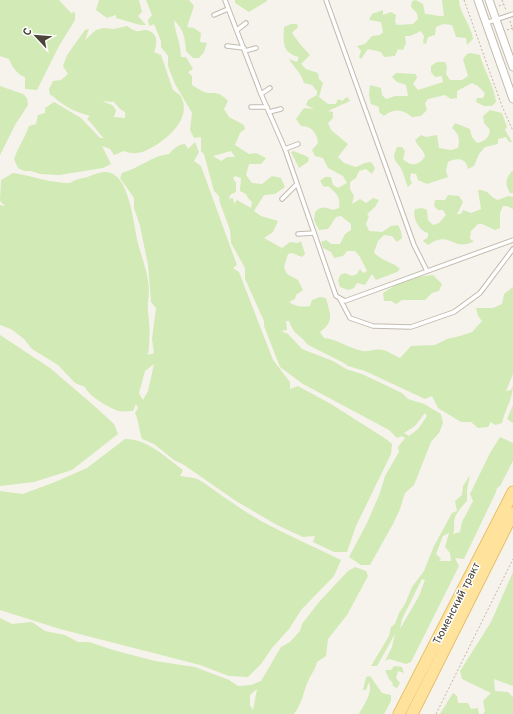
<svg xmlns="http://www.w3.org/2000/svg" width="513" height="714" font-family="Overpass,sans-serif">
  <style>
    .green { fill: #d2eab5; fill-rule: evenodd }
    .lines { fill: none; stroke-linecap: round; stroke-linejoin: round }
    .service-casing { stroke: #c2bbae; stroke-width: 5.5 }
    .minor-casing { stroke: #c2bbae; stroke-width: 9 }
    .primary-casing { stroke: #e6c16a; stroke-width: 13 }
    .path { stroke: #c4b79f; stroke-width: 1; stroke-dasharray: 2 2; stroke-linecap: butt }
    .service { stroke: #fff; stroke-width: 3.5 }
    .minor { stroke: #fff; stroke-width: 7 }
    .primary { stroke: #ffe39c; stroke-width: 11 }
    .labels { text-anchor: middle; stroke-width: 3; stroke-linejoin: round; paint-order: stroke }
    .street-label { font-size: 11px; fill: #4b4439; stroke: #fff }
  </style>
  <rect width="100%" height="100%" fill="#f6f3ec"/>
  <g class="green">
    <path d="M0,0H59L71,13L75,12V20L59,46L37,90L25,89V77C16,74 12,66 9,59L0,56Z"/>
    <path d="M99,0H139L142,12L138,16L146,25H140L116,18V15L107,18L96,10Z"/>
    <path d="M146,0H189L194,6L187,27L194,28L201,33L200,42L207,43L204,52L199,58H193L186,51C185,38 184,30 174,20C175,33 181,44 181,57H186L193,69L188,72L192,76V85C196,87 199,90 204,92C214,95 217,89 228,101L224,109L229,117L244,125L245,129L240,133L235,145L249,154L256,153L266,158L261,164H249L246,175L252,183L262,184L272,176L281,178L285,187L275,194L264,195L254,211L261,216L278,221L273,232L264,238L282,248L290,242L298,243L301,241L305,254L302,257L292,253L288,254L284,267L287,274L298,280L303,290L296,295L295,299L289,302C297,307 301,307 310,306L312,300L320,297L326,298C330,315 335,321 320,332L324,338C337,339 348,348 362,351C369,352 376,348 383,350C389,351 394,356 400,358L411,346L435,345L447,339L460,336L472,332L482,321L478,316L476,308H493L502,304L504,294L513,287V374L506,391L511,390L513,385C513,399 505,409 502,423L495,425L491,422L488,427L478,428L471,422H461L438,408L432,396L425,399L365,371L348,366L344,363L308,345C299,333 295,337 289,321H286L287,330L281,331L288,334L302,349L333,361L346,369L362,374L402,393L408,399L424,404L441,414L443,423L439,433L431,442L414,485L405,493L400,509L393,524L370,565H361L349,557L367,523L380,493L385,476L399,452L398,447L405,438L402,436L397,438L389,430L303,384L280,367L264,326V321L245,279V268L231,243L230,230L220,203L219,196L214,191L204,154L201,151V137L194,138L190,130L192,113L175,84L168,66V56L161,47V41L154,24L149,26L148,20L152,15ZM231,151L235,157H227L221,161L213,156ZM235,176L241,178L240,191L246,194L248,198L252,202L251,208L237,200L234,204L233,198L229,199L230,195L236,192V183L233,178ZM425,413L427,416L418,429L409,436L404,433L415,426Z"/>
    <path d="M235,0H267V1L249,12L235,3Z"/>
    <path d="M416,0L423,4L425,14C432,14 438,17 444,16L442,0H459C459,12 472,27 473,39L467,45L466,38L456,37L452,25L443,24L436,27L435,35L428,37L426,44L423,43L424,36L421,31L410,36H405L406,43L403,50L398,49L395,56L384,57L381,52L368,49L361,59L359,57L361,51L357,46L365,44L372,36L380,35L383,32L381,22L369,20L372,14L383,10V15L391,12L396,15L395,22L397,25L413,24L418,19L417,13L411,7L412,1Z"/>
    <path d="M291,24H297L298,27L292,33L300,44L310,55L301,64L306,69L318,73L319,79L323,83L319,97L328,104H336L338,99L342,101L347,97L350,101L328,111L333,112V118L328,123L331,130L348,144L338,157L344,163L356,167L365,163L371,162L375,168L372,174L366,169L359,171L356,178L350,182V189L354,196L352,204L360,199L366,203L373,198L379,200L375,207L367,214L369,216L366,224L369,231L382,232L391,226L398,225L401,231L402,238L397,242L392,236L384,235L378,241L374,252C380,261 392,261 400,269L397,272L376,280L372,274L365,285L357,283L354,288L348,290L340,287L338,281L340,275L345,273L352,276L357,274L360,269L363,273L367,271L360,257L355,251H347L343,256L334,258L331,252L323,248L321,242L326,240L331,244H340L345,234L351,230V224L341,216L336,217L328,229L319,230L314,220L315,212C321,206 325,207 333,210L339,208C341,197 336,193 328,186L324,187L320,181L325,177H331L333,185L338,188L347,183L343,176L328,168L323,158L315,156L312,150L318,143C317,133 312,126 301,126L296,119L304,108L314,109L306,105L308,100L317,95V91L312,85L304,83C301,72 294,68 289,59L297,62L299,57C282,53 283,43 284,27Z"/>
    <path d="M127,26C130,28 133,30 136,31C139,32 142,30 145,30C158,31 158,44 154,52L161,55C165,66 169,79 173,90C175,92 178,93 180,95C193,115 171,136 156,145C144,152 137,156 124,151L114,155L110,149L102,146L111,164L103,168L59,175L40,174L31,171H24L18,168L14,159C18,147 25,138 29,126L36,124L38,115L45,113V108L54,102L81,118L100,138H104C97,132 94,125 87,119L90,116C79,113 69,109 60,102C56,100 55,96 50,95L49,89L53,81L61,80L68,74L63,66L67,55L85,30L89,29L85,40L96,30L103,28L114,29ZM102,101L114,102L120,109L125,112V118L114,117L116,110L112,105Z"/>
    <path d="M471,53L480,55C484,71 494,85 496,102L492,106H484L476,102L477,98H483L485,93L478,86L472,83L457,91V98L451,99L445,95L428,99L425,103L427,110L421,116L412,117C403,109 394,108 384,116L379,112V107L371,104L369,95L370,85L381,88L382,95L386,99L395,96H408L406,85L397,82L392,77L396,73L416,74L417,78L413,84L418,90L443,82L442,76L435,77L431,72V66L437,62H445L447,66L446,74L450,80H462L468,76L463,59L467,54Z"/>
    <path d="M0,86L23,94L27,98L28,105L15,125L0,155Z"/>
    <path d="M490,110L502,113L507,127L505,130L512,142H509L506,137L498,139V144L485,147L479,154L474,166L468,169C466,157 456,158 448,162L446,171L448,177L427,184L418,180L416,174L411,173L410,179L412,183L408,187C405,182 405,176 402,171C398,160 390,163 397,147H402L405,151L403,159C411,167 419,166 425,156C423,149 418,147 415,140L421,135L426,137L437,135L439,148L451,150L458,148C460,139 459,134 452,128L455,123L470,129L472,137L477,143C485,141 489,138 490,130L484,123L483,116Z"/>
    <path d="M195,142L199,152L194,161L201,166L237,265L233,268L239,272L273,360L290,382V389L298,386L331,404L386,439L392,444L391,454L356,526L347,552H334L313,542L315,536L303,537L277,525L236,501L184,465L174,460L154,444L142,439C139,430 139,422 135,413L138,408L136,404L133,411C129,411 123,412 119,411C111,409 87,395 85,387L75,383L58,365L32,349L24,339L11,329L0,325V205L5,206L0,201L1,180L13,173C33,176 50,183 70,183C76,178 83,179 90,176C99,173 107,169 116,176C131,188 134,229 139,247C143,261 148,274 149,289C149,296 147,304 148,312C150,327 150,340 148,355L154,353L152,339L156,308L151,302L148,265L140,226L134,208V198L120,178L122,173C139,168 152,156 169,154C173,149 179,144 185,144L188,149ZM154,364L148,391L143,400L139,393L145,371Z"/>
    <path d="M294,151C299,154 304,154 309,158L308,162L299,168L291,152Z"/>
    <path d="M512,171H513V193H510C505,184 505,179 512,171Z"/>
    <path d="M478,190C490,190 489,197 498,200L508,196L513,197V209L507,206H503L500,213V228L495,230L482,224H478L471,231L470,239L474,241C453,253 451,229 428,245L423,241L428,237V233C419,231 412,218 415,209L422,208L427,210L428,220L433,225L439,223L446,215L443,210H438L434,206L435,200H445L448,195L459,196L463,202L457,214H461L463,210L471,213L481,209Z"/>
    <path d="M433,275L442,284L439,291L432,293L425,300H402L396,304L391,301H384L383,293C397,283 416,276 433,275Z"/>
    <path d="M0,335L50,368L92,404L114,424L118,434L72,470L34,482L0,486Z"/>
    <path d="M513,405V423L507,419Z"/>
    <path d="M500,437L513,443V461L500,486L497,488L496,492L464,559L455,558L459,566L411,662L406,664L389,659L385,661L392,647L395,634L377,666H371L389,636L391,627L395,624L399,613L405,604L412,587L424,571L434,546L452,513L457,511L455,501L462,495L463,486L470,475L467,490V501C462,506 455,514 454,521C454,526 455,528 453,534L460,532L462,522L473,501L470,494L490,453ZM449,533L445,547L450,553L451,561H439L441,559L436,554L443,536ZM422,579L425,580L419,596L400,629L402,619Z"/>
    <path d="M125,439C148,439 165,457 183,470L180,476C186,477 196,477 201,481C220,494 240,509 261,521C287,535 315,547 341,560L334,576L301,610L289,629L272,648L261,664L248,677L229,676L200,665L60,629L0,610V491L23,494L55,482L87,468Z"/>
    <path d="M355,567L366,571L368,576L347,615L328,639L326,656L317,662C315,670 312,673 309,679C303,691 303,703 294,714H0V618L12,624L32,622L45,631L65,635L78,642H89L113,650L155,661L195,667L229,680L238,686L251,685L261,681L281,647L290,642L300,631L302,624L319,602L348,571ZM257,689L253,710L250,705V695Z"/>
    <path d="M513,572V686L494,679L495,691L508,692L513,697V714H483L485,711L483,701L491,693L462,679L460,671L491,622Z"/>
    <path d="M394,666L402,667L404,673L398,671L396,678L400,683L397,688L393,686L392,682L389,679L385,670H391Z"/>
    <path d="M370,676L382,693L391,695V701L384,714H359C364,705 373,693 369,682L366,690H363L366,677Z"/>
    <path d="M453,693L457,696L458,703H468L471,709L478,708L479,714H440Z"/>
  </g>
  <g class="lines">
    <g class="service-casing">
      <g id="service">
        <path d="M225,0L261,94L285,149L336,296L345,301L513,240"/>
        <path d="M326,0L414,245L427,271"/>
        <path d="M214,15L228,9"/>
        <path d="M486,23L513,14"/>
        <path d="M237,30L246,23"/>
        <path d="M227,46L244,48"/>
        <path d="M245,51L256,48"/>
        <path d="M261,94L270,88"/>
        <path d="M251,107H267"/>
        <path d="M269,112L281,109"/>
        <path d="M285,149L298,144"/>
        <path d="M282,199L296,185"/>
        <path d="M298,234L314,233"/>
        <path d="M340,299L350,318L373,326L411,327L454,312L480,293L513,249"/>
      </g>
    </g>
    <g class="minor-casing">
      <g id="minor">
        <path d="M478,0L513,99"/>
        <path d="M489,0L513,67"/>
      </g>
    </g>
    <g class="primary-casing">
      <g id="primary">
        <path d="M399,714L513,492"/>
        <path d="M412,714L513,513"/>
      </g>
    </g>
    <g class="path">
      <path d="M464,0L502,106L513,131"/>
      <path d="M502,0L506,10"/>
      <path d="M499,6L504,4"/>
      <path d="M510,21L513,30"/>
      <path d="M507,30L513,28"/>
      <path d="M436,714L513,559"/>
    </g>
    <use href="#service" class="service"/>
    <use href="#minor" class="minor"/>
    <use href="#primary" class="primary"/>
  </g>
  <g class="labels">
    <g class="street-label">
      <text transform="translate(456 603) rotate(-63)" y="4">Тюменский тракт</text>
    </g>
  </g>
  <g transform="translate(36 36) rotate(296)" stroke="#ffffff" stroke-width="3" paint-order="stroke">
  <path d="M0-3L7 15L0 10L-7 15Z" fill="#4b4439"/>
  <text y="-6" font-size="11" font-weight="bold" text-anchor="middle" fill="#4b4439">С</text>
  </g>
</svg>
